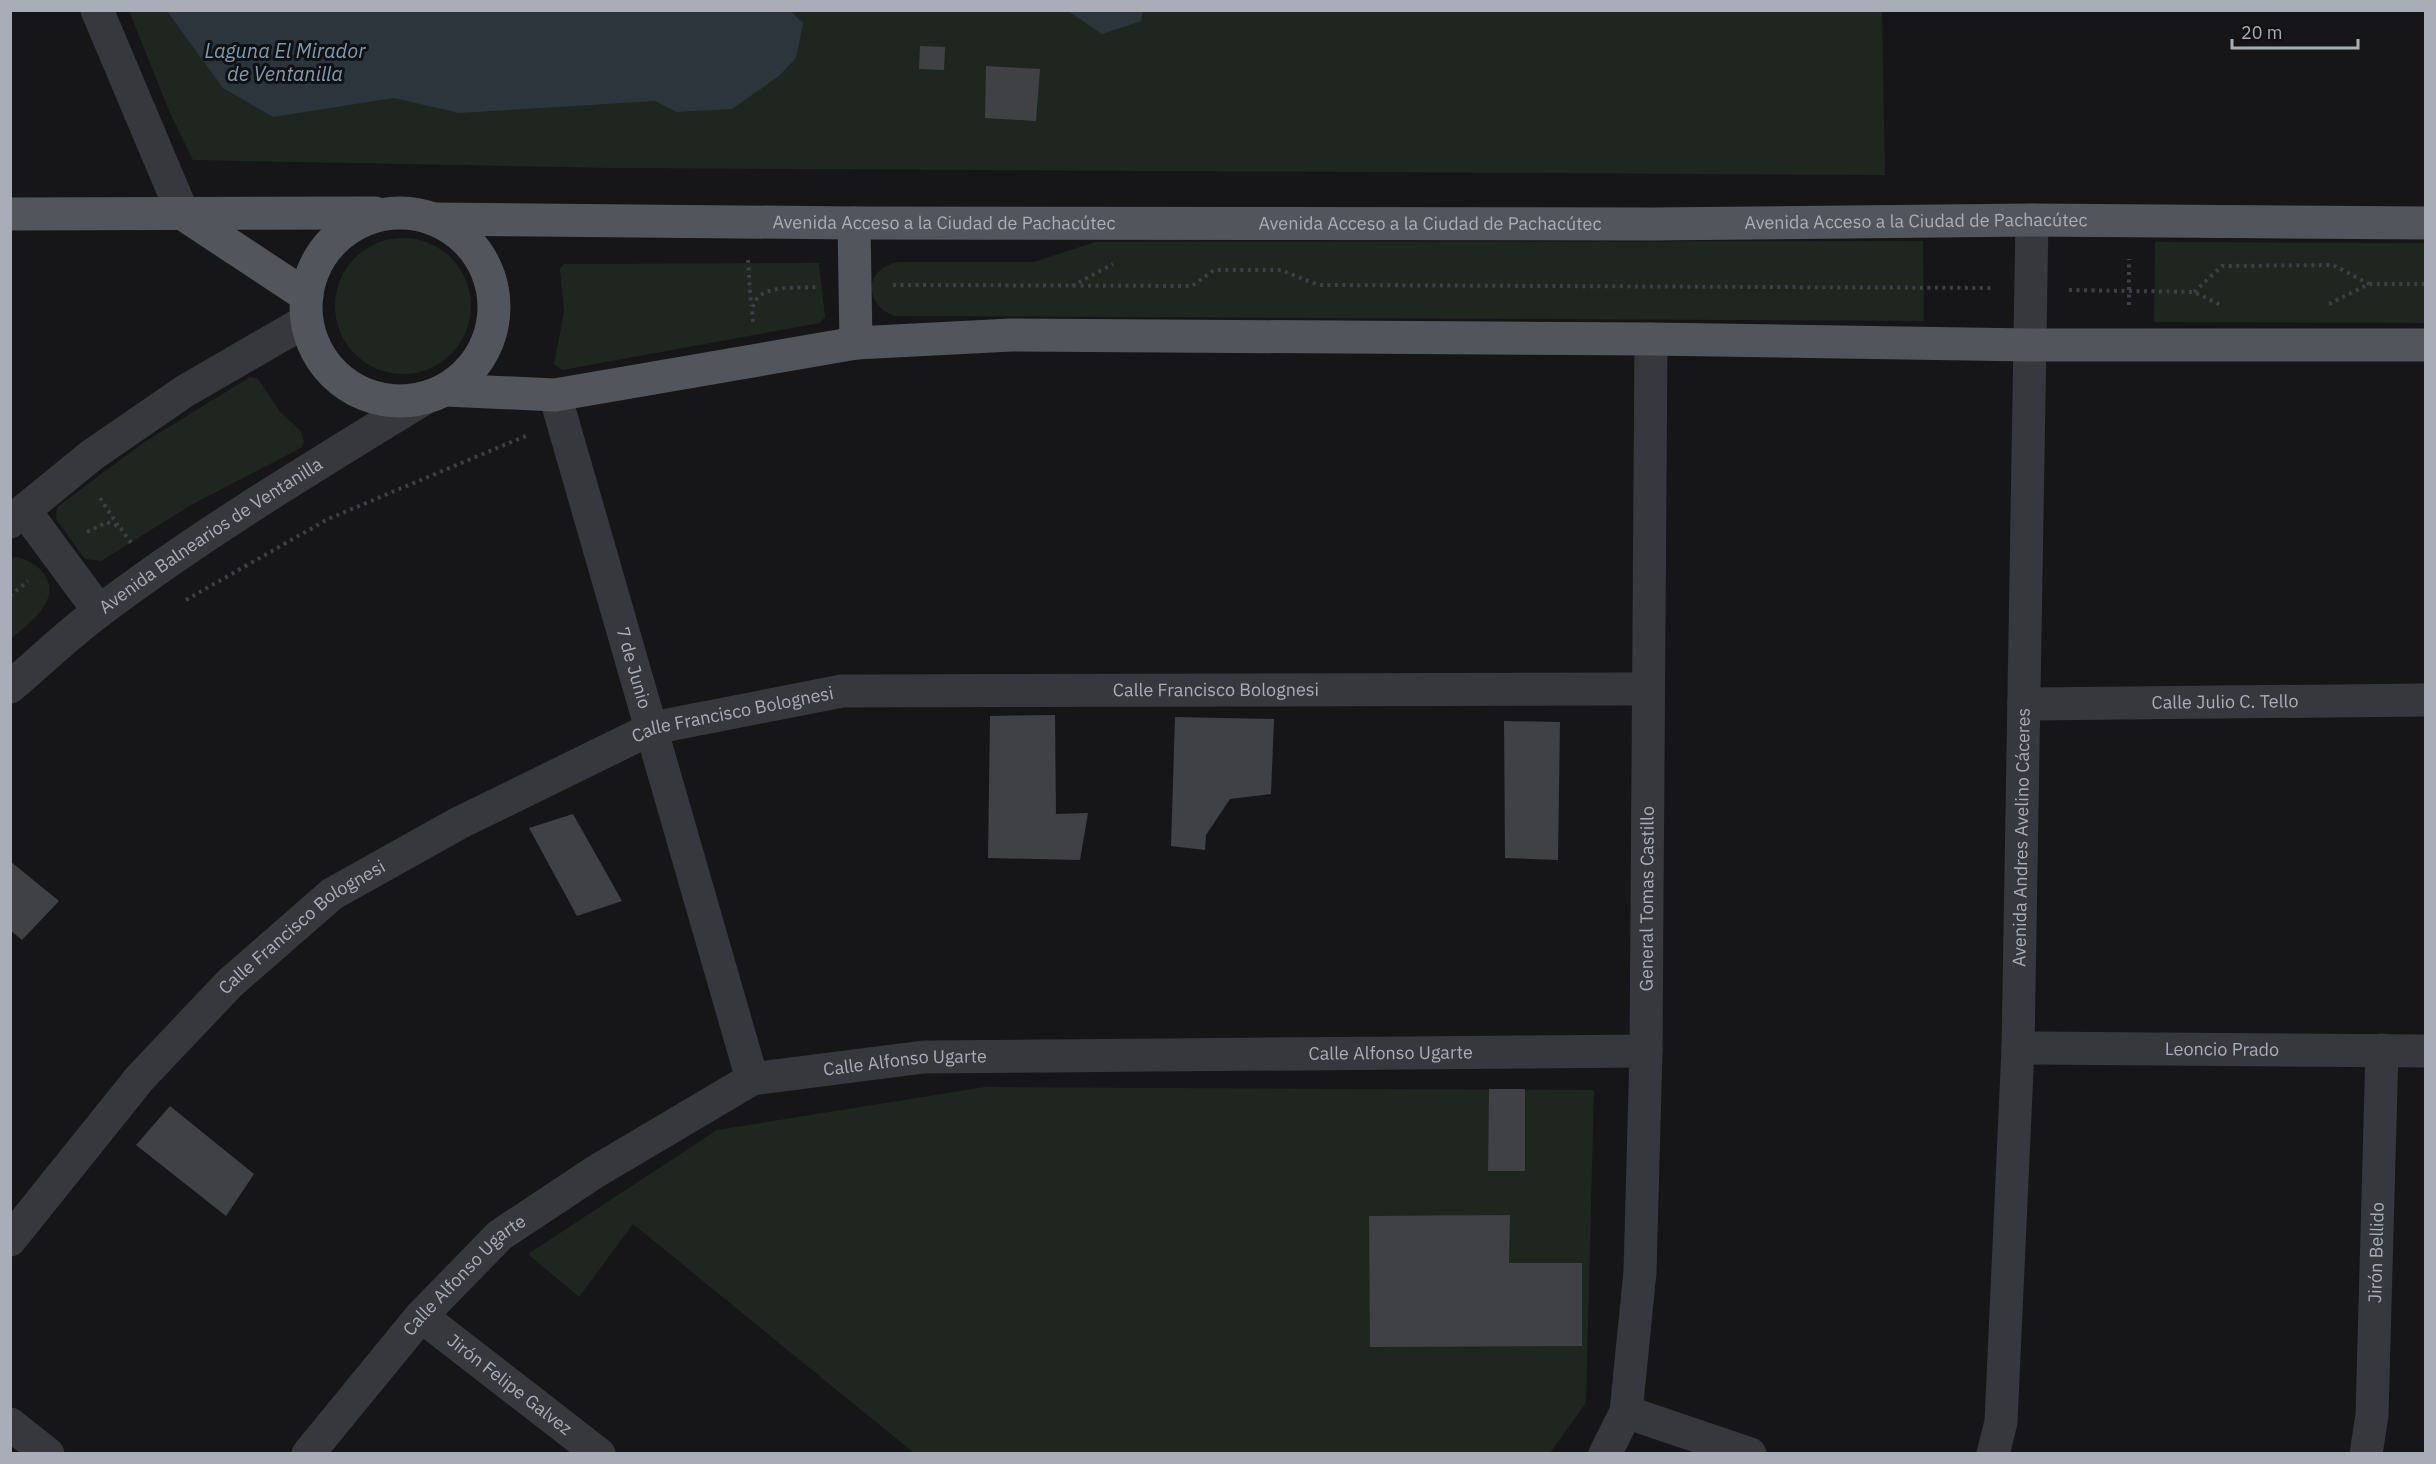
<svg xmlns="http://www.w3.org/2000/svg" width="2436" height="1464" font-family="'IBM Plex Sans',sans-serif">
  <style>
    .green { fill: #1e261f }
    .water { fill: #2c353c }
    .building { fill: #404145 }
    .lines { fill: none; stroke-linecap: round; stroke-linejoin: round }
    .path { stroke: #3d3f44; stroke-width: 4; stroke-dasharray: 3 4.5; stroke-linecap: butt }
    .minor { stroke: #37383d; stroke-width: 33 }
    .major { stroke: #53555c; stroke-width: 33 }
    .labels { text-anchor: middle; stroke-width: 6; stroke-linejoin: round; paint-order: stroke }
    .street-label { font-size: 18px; fill: #a8adb8; stroke: #111113 }
    .water-label { font-size: 20px; font-style: italic; fill: #7f9bb3; stroke: #111113 }
  </style>
  <rect width="100%" height="100%" fill="#161618"/>
  <g class="green">
    <path d="M129,11H1882L1885,175L610,168L193,160L170,113Z"/>
    <circle cx="403" cy="306" r="68"/>
    <path d="M1923,241L1924,321L894,316C863,303 864,269 898,262H1034L1095,242Z"/>
    <path d="M2155,242L2425,243V323L2154,322Z"/>
    <path d="M819,263L825,317L820,323L562,370L554,364L564,312L560,269L564,264Z"/>
    <path d="M250,377L258,379L281,413L301,431L304,442L301,448L191,505L101,561L85,559L56,519L57,507L143,443Z"/>
    <path d="M15,557C38,560 60,583 44,606C36,619 22,629 11,639V559Z"/>
    <path d="M985,1087L1594,1090L1586,1403L1550,1453H914L633,1224L579,1297L528,1254L717,1130Z"/>
  </g>
  <g class="water">
    <path d="M789,10L803,23L796,58L779,76L732,109L677,112L655,101L459,113L394,98L273,117L223,88L167,11Z"/>
    <path d="M1068,11H1143L1141,21L1102,34Z"/>
  </g>
  <g class="building">
    <path d="M920,46L945,47L944,70L919,69Z"/>
    <path d="M986,66L1040,69L1036,121L985,118Z"/>
    <path d="M1055,715L1056,814L1088,813L1080,860L988,858L990,716Z"/>
    <path d="M1175,717L1274,719L1271,794L1230,799L1206,835L1205,850L1171,846Z"/>
    <path d="M1504,721L1560,722L1558,860L1505,858Z"/>
    <path d="M573,814L622,901L577,916L529,828Z"/>
    <path d="M10,861L59,901L22,940L10,930Z"/>
    <path d="M1489,1089H1525V1171H1488Z"/>
    <path d="M170,1106L254,1174L226,1216L136,1145Z"/>
    <path d="M1510,1215L1509,1263H1582V1346L1370,1347L1369,1216Z"/>
  </g>
  <g class="lines">
    <g class="path">
      <path d="M748,260L751,306"/>
      <path d="M893,285L1192,286L1214,270H1281L1318,285L1993,288"/>
      <path d="M1072,286L1113,264"/>
      <path d="M2069,290L2194,292L2221,305"/>
      <path d="M2194,292L2222,266L2333,265L2369,284"/>
      <path d="M2329,304L2369,284H2426"/>
      <path d="M2129,305V259"/>
      <path d="M753,322C746,282 788,289 816,287"/>
      <path d="M100,498L119,527"/>
      <path d="M87,532L107,522L120,527L131,543"/>
      <path d="M10,596L28,581"/>
      <path d="M186,600L328,519L528,435"/>
    </g>
    <g class="minor">
      <path d="M97,10L183,214"/>
      <path id="s1" d="M555,395L752,1079"/>
      <path d="M25,511L99,611"/>
      <path d="M10,522L92,455L185,391L306,321"/>
      <path id="s2" d="M10,687C40,662 69,633 101,610C203,533 313,467 422,400"/>
      <path id="s3" d="M2024,704L2426,700"/>
      <path id="s4" d="M2018,1048L2426,1051"/>
      <path id="s5" d="M10,1240L140,1078L230,983L332,894L459,823L653,728L842,691L1647,689"/>
      <path id="s6" d="M421,1316L599,1454"/>
      <path d="M1626,1412L1750,1454"/>
      <path d="M10,1424L48,1454"/>
      <path id="s7" d="M308,1454L421,1316L500,1235L595,1172L752,1079L924,1057L1646,1051"/>
      <path id="s8" d="M1605,1454L1626,1412L1640,1272L1646,1051L1651,339"/>
      <path id="s9" d="M1993,1454L2001,1422L2018,1048L2032,220"/>
      <path id="s10" d="M2366,1454L2372,1415L2382,1050"/>
    </g>
    <g class="major">
      <circle cx="400" cy="307" r="94"/>
      <path d="M10,214L375,213"/>
      <path d="M183,214L307,296"/>
      <path id="s11" d="M434,219L854,223L1653,224L2032,220L2426,223"/>
      <path d="M854,223L856,343"/>
      <path d="M446,390L555,395L856,343L1011,335L1651,339L2030,345H2426"/>
    </g>
  </g>
  <g class="labels">
    <g class="street-label">
      <text dy="6" stroke="none"><textPath href="#s11" startOffset="1482">Avenida Acceso a la Ciudad de Pachacútec</textPath></text>
      <text dy="6" stroke="none"><textPath href="#s11" startOffset="510">Avenida Acceso a la Ciudad de Pachacútec</textPath></text>
      <text dy="6" stroke="none"><textPath href="#s11" startOffset="996">Avenida Acceso a la Ciudad de Pachacútec</textPath></text>
      <text dy="6" stroke="none"><textPath href="#s2" startOffset="252">Avenida Balnearios de Ventanilla</textPath></text>
      <text dy="6" stroke="none"><textPath href="#s1" startOffset="284">7 de Junio</textPath></text>
      <text dy="6" stroke="none"><textPath href="#s5" startOffset="1402">Calle Francisco Bolognesi</textPath></text>
      <text dy="6" stroke="none"><textPath href="#s3" startOffset="201">Calle Julio C. Tello</textPath></text>
      <text dy="6" stroke="none"><textPath href="#s5" startOffset="916">Calle Francisco Bolognesi</textPath></text>
      <text dy="6" stroke="none"><textPath href="#s9" startOffset="618">Avenida Andres Avelino Cáceres</textPath></text>
      <text dy="6" stroke="none"><textPath href="#s8" startOffset="561">General Tomas Castillo</textPath></text>
      <text dy="6" stroke="none"><textPath href="#s5" startOffset="430">Calle Francisco Bolognesi</textPath></text>
      <text dy="6" stroke="none"><textPath href="#s4" startOffset="204">Leoncio Prado</textPath></text>
      <text dy="6" stroke="none"><textPath href="#s7" startOffset="1228">Calle Alfonso Ugarte</textPath></text>
      <text dy="6" stroke="none"><textPath href="#s7" startOffset="742">Calle Alfonso Ugarte</textPath></text>
      <text dy="6" stroke="none"><textPath href="#s10" startOffset="202">Jirón Bellido</textPath></text>
      <text dy="6" stroke="none"><textPath href="#s7" startOffset="238">Calle Alfonso Ugarte</textPath></text>
      <text dy="6" stroke="none"><textPath href="#s6" startOffset="112">Jirón Felipe Galvez</textPath></text>
    </g>
    <g class="water-label">
      <text x="285" y="58">Laguna El Mirador<tspan x="285" dy="23">de Ventanilla</tspan></text>
    </g>
  </g>
  <rect width="2436" height="1464" fill="none" stroke="#a8adb8" stroke-width="24"/>
  <path d="M2232 39v9h126v-9" fill="none" stroke="#a8adb8" stroke-width="3"/>
  <text x="2241" y="39" font-size="18" fill="#a8adb8" stroke="#111113" stroke-width="4.5" paint-order="stroke">20 m</text>
</svg>
